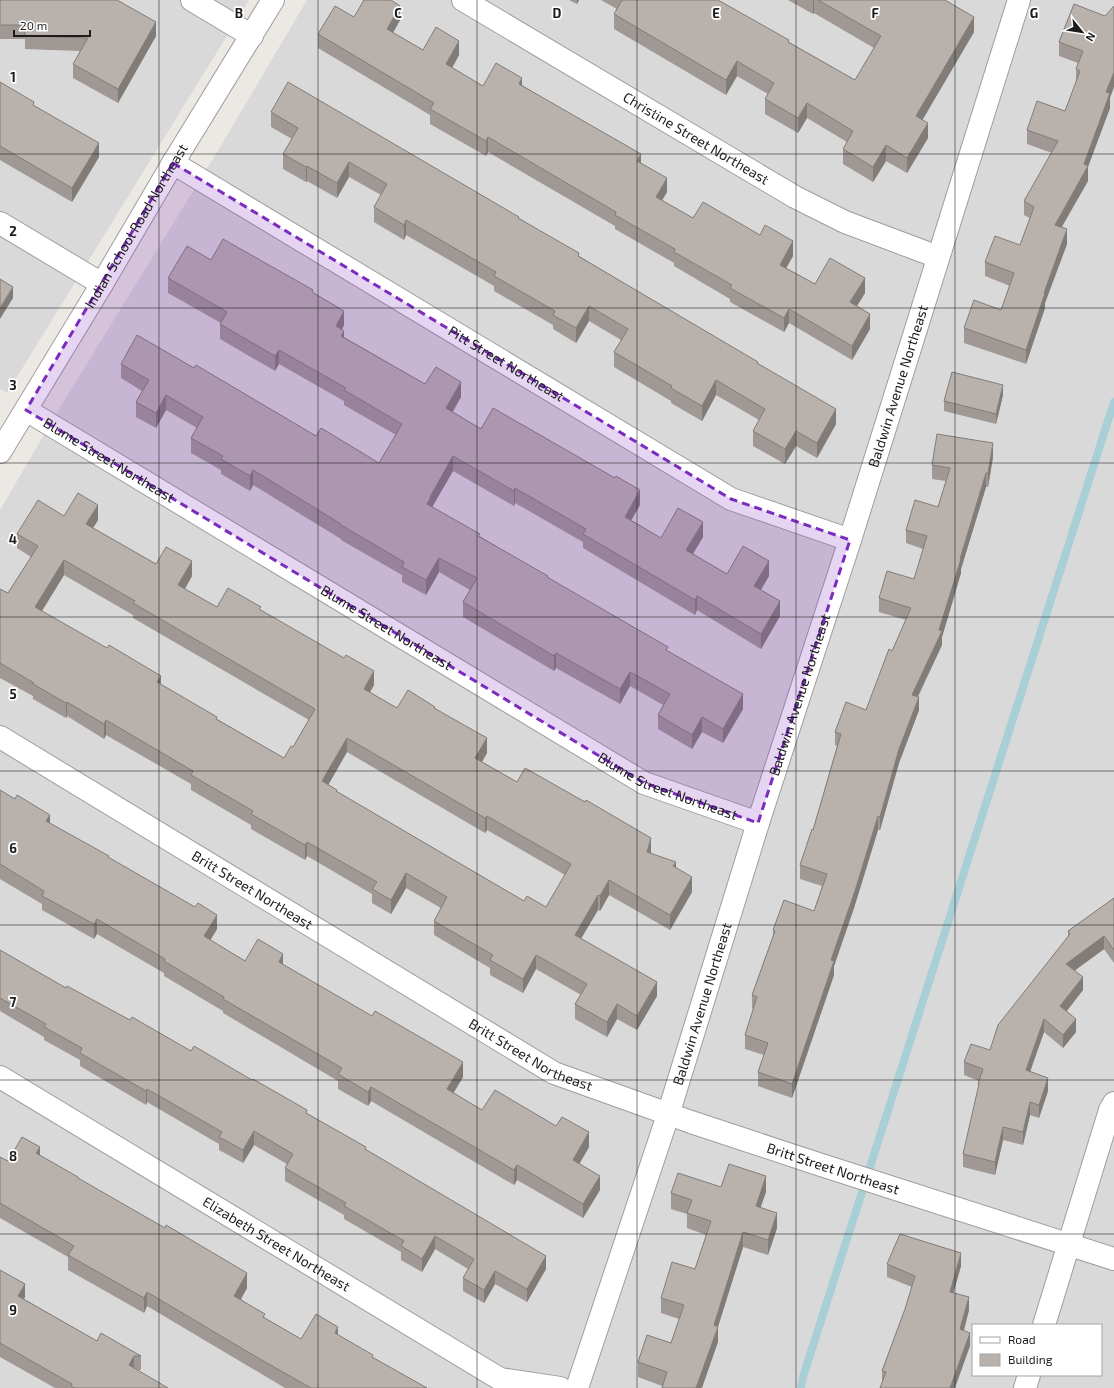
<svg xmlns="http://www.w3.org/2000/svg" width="1114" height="1388" font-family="'Exo 2',sans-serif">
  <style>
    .residential { fill: #dad9d9; fill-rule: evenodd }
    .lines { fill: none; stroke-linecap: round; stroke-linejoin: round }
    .stream { stroke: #a8cfd5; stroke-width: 8 }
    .minor-casing { stroke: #9d9d9d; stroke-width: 24 }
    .minor { stroke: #fff; stroke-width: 22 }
    .wall { fill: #9f9894; fill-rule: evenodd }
    .shaded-wall { fill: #827c78 }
    .building { fill: #b9b1ac; stroke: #827c78; fill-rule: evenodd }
    .marked { fill: #7b2cbf; fill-opacity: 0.2; stroke: #7b2cbf; stroke-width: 3; stroke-dasharray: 8 5; stroke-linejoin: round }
    .grid { fill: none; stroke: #1c1c1c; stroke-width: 1; stroke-opacity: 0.55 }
    .labels { text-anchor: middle; stroke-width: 3.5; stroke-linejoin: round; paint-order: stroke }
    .street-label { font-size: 14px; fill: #1c1c1c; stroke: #fff }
    .grid-label { font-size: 13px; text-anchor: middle; font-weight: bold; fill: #1c1c1c; stroke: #fff; stroke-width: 3.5; stroke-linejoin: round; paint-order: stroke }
  </style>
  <rect width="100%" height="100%" fill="#ece8e3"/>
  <g class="residential">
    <path d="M0,0H249L7,393L0,389Z"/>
    <path d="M307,0H1114V1388H0V510L62,404L216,154ZM973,1325H1101V1375H973Z"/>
  </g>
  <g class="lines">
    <path class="stream" d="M801,1388L803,1377L1114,402"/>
    <g class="minor-casing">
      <g id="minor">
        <path d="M192,0L252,36"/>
        <path id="s1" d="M463,0L795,197L845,222L938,257"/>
        <path id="s2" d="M173,163L731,499L850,540"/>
        <path d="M0,223L102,284"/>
        <path id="s3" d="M26,410L644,783L758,823"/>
        <path id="s4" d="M0,452L102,284L173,163L273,0"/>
        <path id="s5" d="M0,737L554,1073L691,1122L815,1163L1114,1259"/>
        <path id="s6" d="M0,1077L500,1379L560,1388"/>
        <path d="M1044,1325L1110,1110L1114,1103"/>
        <path id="s7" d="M577,1388L668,1115L758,823L850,540L1019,0"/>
        <path d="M1025,1388L1029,1375"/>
      </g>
    </g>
    <use href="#minor" class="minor"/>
  </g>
  <g class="wall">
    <path d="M0,0L156,36L118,103L73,78V64L80,51L25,49V39H0Z"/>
    <path d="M569,0H579L577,4Z"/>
    <path d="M601,0H718L789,42L855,80L874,48L814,13L813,14L788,0H945L974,32L922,120L928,138L907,173L886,161L873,182L843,164V149L847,142L807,118L798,133L765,114V99L768,94L737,76L726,95L614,29V14L617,9Z"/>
    <path d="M1074,4L1110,98V108L1088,166V181L1061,227L1067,244L1045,303V308L1026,364L964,343V328L1001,310L1010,286L985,276V262L1020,245L1030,218L1024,215V201L1052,153L1027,144V130L1065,111L1076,83V69L1078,63L1059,56V42Z"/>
    <path d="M354,17L400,20L393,33L423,50L459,55L452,68L483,86L522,85L641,163L667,192L662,200L693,218L793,256L786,268L815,284L865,293L857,306L870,329L852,360L789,323L784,332L730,302V299L674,266V263L615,229V226L488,152L486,156L430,124V115L318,48V34Z"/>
    <path d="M0,82L34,106L99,157L72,202L0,160Z"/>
    <path d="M271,112L519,218L579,256L758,364L836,424L817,458L796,446L785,464L753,446V431L759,420L716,395L702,421L671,403V401L614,367V352L621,340L589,321L576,343L553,329V325L494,291V286L406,235L404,240L374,222V207L381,195L349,177L337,198L307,181L306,182L283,169V154L292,139L271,127Z"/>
    <path d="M211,260L313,293L344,325L342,330L344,337L425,384L461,397L453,412L481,429L640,505L631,520L661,538L703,537L693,554L727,574L769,576L761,590L780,616L761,649L697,610L695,615L583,548V542L515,503L514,506L453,471L432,507L668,651L743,709L723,743L702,732L692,749L658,729V715L663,705L630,686L620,704L556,668L554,671L463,617V602L470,590L439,572L426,595L402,582V575L341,540V539L253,485L250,491L221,474V470L191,453V438L197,428L166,410L156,428L136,417V402L142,391L121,378V364L194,368L316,436L379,463L396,435L344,405V401L279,364L275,371L220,339V324L221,323L168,293V278Z"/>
    <path d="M1003,395L996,424L944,411V401Z"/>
    <path d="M993,457L988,487H986L961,569V573L942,637V645L918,697L919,710L899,763L880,830H878L854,908L834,966V975L792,1098L758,1086V1072L764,1055L745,1049V1035L753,1009L752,1008V995L773,936V930L814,911L822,886L800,879V865L813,830L837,746L835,745V732L866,710L892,651L906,620L879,612V598L914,579L923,549L906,543V530L938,507L946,481L932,479V465Z"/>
    <path d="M64,516L98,520L93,528L156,564L192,576L185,589L217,607L261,610L374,685L370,692L397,708H435L487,753L482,762L517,782L651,853L676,868L692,892L670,930L609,895L600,911L598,910L581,938L657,996L637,1030L617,1019L607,1037L575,1019V1004L581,995L536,969L523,993L490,975V968L434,935V921L441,908L406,888L391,914L372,903V894L307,856L305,860L251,829V825L191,790V784L106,735L104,739L67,716L66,718L33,699V696L0,678V589L8,593L31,557L17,548V534ZM64,575L133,615V618L309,720L293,747L284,758L217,719L42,611ZM347,752L485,833L487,830L565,875L546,907L524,901L337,792L328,785Z"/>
    <path d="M0,790L50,823L109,858L217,929L210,940L245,961L283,965L463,1077L453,1093L482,1110L589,1147L579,1164L600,1190L583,1218L517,1180L514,1185L371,1101L368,1106L338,1089V1081L223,1013V1011L164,976V973L97,934L94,939L42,910V904L0,879Z"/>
    <path d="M1114,898V963L1104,949L1075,970L1083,990L1067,1011L1076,1032L1063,1048L1044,1032L1030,1072L1048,1091L1039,1118L1030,1115L1023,1145L1003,1140L995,1175L963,1167V1154L978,1090V1084L979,1081L964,1075V1062L990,1050L1068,937V931Z"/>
    <path d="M0,950L66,988L191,1051L307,1113L366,1150L546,1269L527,1302L495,1284L484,1303L463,1291V1278L468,1269L435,1249L422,1272L401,1260V1252L344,1219V1215L285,1181V1168L287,1164L254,1145L243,1163L219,1150V1144L147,1102L146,1105L80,1066V1060L44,1040V1037L0,1011Z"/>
    <path d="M40,1155L78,1178L247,1288L241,1299L265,1318L301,1339L338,1335L373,1358L427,1388H285L253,1369L147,1306L144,1313L68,1270V1257L0,1218V1157L8,1161Z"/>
    <path d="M721,1187L766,1192L760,1207L777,1228L768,1255L743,1247L718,1327V1342L662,1386L638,1377V1362L671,1343L679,1319L661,1313V1298L695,1269L706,1235L687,1228V1214L671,1209V1193Z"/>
    <path d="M887,1264L961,1266L953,1293L969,1310L964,1331L970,1346L882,1383V1371L905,1309L912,1287L887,1277Z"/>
    <path d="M0,1270L25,1297L24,1299L97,1341L141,1356V1370H137L168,1388H55L0,1357Z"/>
  </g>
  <g class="shaded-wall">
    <path d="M577,0H579L577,4Z"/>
    <path d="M813,0H814V13L813,14Z"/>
    <path d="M400,6V20L387,43V29Z"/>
    <path d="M974,17V32L916,131V116Z"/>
    <path d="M156,22V36L118,103V89Z"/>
    <path d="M459,41V55L446,79V64Z"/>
    <path d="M737,61V76L726,95V80Z"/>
    <path d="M1114,72V87L1110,98V108L1088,167V166V181L1055,239V225L1084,164L1106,92Z"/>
    <path d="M522,78V92L519,84Z"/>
    <path d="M807,103V118L798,133V118Z"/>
    <path d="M928,123V138L907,173V158Z"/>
    <path d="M488,137V152L486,156V141Z"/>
    <path d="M99,143V157L72,202V188Z"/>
    <path d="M886,145V161L873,182V167Z"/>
    <path d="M641,154V168L637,161Z"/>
    <path d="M349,162V177L337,198V183Z"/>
    <path d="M307,166V181L306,182V167Z"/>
    <path d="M667,178V192L656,211V197Z"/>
    <path d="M406,220V235L404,240V225Z"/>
    <path d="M1067,229V244L1045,303V308L1026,364V350L1044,293Z"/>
    <path d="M793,241V256L780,279V265Z"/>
    <path d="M865,278V293L850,317V302Z"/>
    <path d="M13,287V298L0,319V308Z"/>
    <path d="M589,306V321L576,343V328Z"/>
    <path d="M789,309V323L784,332V318Z"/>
    <path d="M344,311V325L336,341V326Z"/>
    <path d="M870,314V329L852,360V346Z"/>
    <path d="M344,331V345L341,336Z"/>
    <path d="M279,350V364L275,371V356Z"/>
    <path d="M716,380V395L702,421V406Z"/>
    <path d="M461,382V397L446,422V408Z"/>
    <path d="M1003,385V395L996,424V414Z"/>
    <path d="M166,395V410L156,428V413Z"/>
    <path d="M836,409V424L817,458V443Z"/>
    <path d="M796,431V446L785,464V449Z"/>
    <path d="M993,443V457L988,487V473Z"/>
    <path d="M453,456V471L431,509L427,504L430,497Z"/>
    <path d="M253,470V485L250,491V476Z"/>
    <path d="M986,473V487L961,569V573L942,637V645L912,708V695L939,630L960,559Z"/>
    <path d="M515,488V503L514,506V491Z"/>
    <path d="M640,490V505L625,531V517Z"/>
    <path d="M98,505V520L86,539V524Z"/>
    <path d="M703,522V537L686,565V550Z"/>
    <path d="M439,558V572L426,595V580Z"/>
    <path d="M64,560V575L35,622V607Z"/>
    <path d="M192,561V576L178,600V585Z"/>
    <path d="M769,561V576L754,601V586Z"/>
    <path d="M697,596V610L695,615V600Z"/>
    <path d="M780,601V616L761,649V634Z"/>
    <path d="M556,653V668L554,671V656Z"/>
    <path d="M374,671V685L364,703V689Z"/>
    <path d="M630,672V686L620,704V689Z"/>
    <path d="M161,676V691L157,682Z"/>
    <path d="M743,694V709L723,743V729Z"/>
    <path d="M919,697V710L899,763L880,830V817L899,749Z"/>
    <path d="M67,702V716L66,718V703Z"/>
    <path d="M702,717V732L692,749V735Z"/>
    <path d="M106,720V735L104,739V724Z"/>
    <path d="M347,738V752L322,796V781Z"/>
    <path d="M487,738V753L475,773V758Z"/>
    <path d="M50,815V829L46,821Z"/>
    <path d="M487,816V830L485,833V818Z"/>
    <path d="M878,816V830L854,908L834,966V975L792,1098V1084L831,960Z"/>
    <path d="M651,838V853L647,866V852Z"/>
    <path d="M307,842V856L305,860V845Z"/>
    <path d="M676,862V876L673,866Z"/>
    <path d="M406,873V888L391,914V900Z"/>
    <path d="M692,877V892L670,930V915Z"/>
    <path d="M609,880V895L600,911V896Z"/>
    <path d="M598,895V910L575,949V935Z"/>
    <path d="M217,915V929L204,951V936Z"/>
    <path d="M97,919V934L94,939V924Z"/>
    <path d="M1104,936V949L1066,977V964Z"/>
    <path d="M283,954V969L279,962Z"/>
    <path d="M536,955V969L523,993V979Z"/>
    <path d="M1083,977V990L1060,1019V1006Z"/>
    <path d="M657,982V996L637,1030V1016Z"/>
    <path d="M617,1004V1019L607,1037V1022Z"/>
    <path d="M1044,1019V1032L1026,1083V1070Z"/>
    <path d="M1076,1019V1032L1063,1048V1035Z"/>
    <path d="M463,1062V1077L447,1104V1089Z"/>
    <path d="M1048,1078V1091L1039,1118V1105Z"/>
    <path d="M371,1087V1101L368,1106V1092Z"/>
    <path d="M147,1089V1102L146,1105V1091Z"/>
    <path d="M1030,1102V1115L1023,1145V1132Z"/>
    <path d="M1003,1127V1140L995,1175V1162Z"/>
    <path d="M254,1131V1145L243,1163V1150Z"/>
    <path d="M589,1132V1147L573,1175V1160Z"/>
    <path d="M40,1147V1162L36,1153Z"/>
    <path d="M517,1165V1180L514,1185V1170Z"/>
    <path d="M600,1176V1190L583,1218V1204Z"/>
    <path d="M766,1176V1192L756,1221V1206Z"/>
    <path d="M777,1213V1228L768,1255V1240Z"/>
    <path d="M743,1232V1247L714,1339L718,1327V1342L702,1388H696L714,1325Z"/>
    <path d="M435,1236V1249L422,1272V1259Z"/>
    <path d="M961,1253V1266L950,1305V1292Z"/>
    <path d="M546,1256V1269L527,1302V1289Z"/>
    <path d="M495,1271V1284L484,1303V1290Z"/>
    <path d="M247,1273V1288L234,1311V1296Z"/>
    <path d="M25,1284V1297L18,1309V1296Z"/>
    <path d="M147,1292V1306L144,1313V1298Z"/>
    <path d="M969,1297V1310L960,1343V1329Z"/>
    <path d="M338,1327V1342L335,1333Z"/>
    <path d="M970,1333V1346L955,1388H950Z"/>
    <path d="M134,1356V1370L129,1365Z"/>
  </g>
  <g class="building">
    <path d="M0,0H117L156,22L118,89L73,64L88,38L25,36V25H0Z"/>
    <path d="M364,0H391L400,6L387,29L423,50L436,27L459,41L446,64L483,86L496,63L522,78L519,84L641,154L637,161L667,178L656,197L693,218L703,202L760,235L765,225L793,241L780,265L815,284L830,258L865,278L850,302L870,314L852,346L789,309L784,318L730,288L732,285L674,252L675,249L615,215L616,212L488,137L486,141L430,109L434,103L318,34L335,6L354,17Z"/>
    <path d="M622,0H718L789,40L788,42L855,80L881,36L818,0H945L974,17L916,116L928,123L907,158L886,145L873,167L843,149L853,131L807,103L798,118L765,99L774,83L737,61L726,80L614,14Z"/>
    <path d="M1074,4L1105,16L1114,6V72L1106,92L1110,93L1084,164L1088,166L1055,225L1067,229L1044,293H1045L1026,350L964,328L974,300L1001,310L1014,273L985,262L995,236L1020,245L1034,207L1024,201L1058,141L1027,130L1037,101L1065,111L1080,71L1076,69L1083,51L1059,42Z"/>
    <path d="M0,82L34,102L33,105L99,143L72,188L0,146Z"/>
    <path d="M288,82L519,217L518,218L579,253L578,256L758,362L757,363L836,409L817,443L796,431L785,449L753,431L765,409L716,380L702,406L671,388L672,386L614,352L628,329L589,306L576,328L553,315L555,311L494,276L496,272L406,220L404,225L374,207L387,184L349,162L337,183L307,166L306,167L283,154L298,128L271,112Z"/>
    <path d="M223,239L313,290L312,292L344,311L336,326L344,331L341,336L425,384L436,367L461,382L446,408L481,429L493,408L615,478L616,476L640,490L625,517L661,538L678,508L703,522L686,550L727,574L743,546L769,561L754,586L780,601L761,634L697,596L695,600L583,534L586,529L515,488L514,491L453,456L430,497H431L427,504L480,534L478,536L548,576L547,577L668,647L666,650L743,694L723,729L702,717L692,735L658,715L670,694L630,672L620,689L556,653L554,656L463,602L477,578L439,558L426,580L402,567L404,562L341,525V524L253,470L250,476L221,459L223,456L191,438L203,417L166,395L156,413L136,402L149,380L121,364L137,335L194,368L196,365L316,436L321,428L379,463L402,424L344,390L346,388L279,350L275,356L220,324L227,312L168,278L187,246L211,260Z"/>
    <path d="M0,279L13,287L0,308Z"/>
    <path d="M952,372L1003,385L996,414L944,401Z"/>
    <path d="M937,434L993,443L988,473H986L960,559H961L939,630L942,631L912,695L919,697L899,749L880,817L878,816L854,894L831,960L834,961L792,1084L758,1072L768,1043L745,1035L757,997L752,995L775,931L773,930L784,900L814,911L827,874L800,865L812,829L813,830L841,734L835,732L846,702L866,710L889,649L892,651L911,608L879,598L887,571L914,579L927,536L906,530L915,500L938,507L950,468L932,465Z"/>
    <path d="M78,493L98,505L86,524L156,564L166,547L192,561L178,585L217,607L228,588L261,607L259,609L344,658L346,655L374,671L364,689L397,708L408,690L435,707L434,708L487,738L475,758L517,782L525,768L585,802L586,800L651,838L647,852L676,862L673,866L692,877L670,915L609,880L600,896L598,895L575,935L657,982L637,1016L617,1004L607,1022L575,1004L587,984L536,955L523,979L490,960L493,955L434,921L447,897L406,873L391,900L372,889L377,882L307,842L305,845L251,814L253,811L191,775L193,771L106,720L104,724L67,702L66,703L33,684L34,683L0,663V589L8,593L38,546L17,534L38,500L64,516ZM64,560L135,601L133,603L315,709L293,747L291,746L284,758L216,719L217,717L157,682L161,676L109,645L107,648L35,607ZM347,738L485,818L487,816L571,864L546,907L527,896L524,901L336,791L337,790L322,781Z"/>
    <path d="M0,790L15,799L17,795L50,815L46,821L109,856L108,857L195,907L198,903L217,915L204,936L245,961L258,939L283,954L279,962L372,1016L375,1011L463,1062L447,1089L482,1110L495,1090L556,1126L562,1117L589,1132L573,1160L600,1176L583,1204L517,1165L514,1170L371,1087L368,1092L338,1074L342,1068L223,999L224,997L164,961L165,959L97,919L94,924L42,896L44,891L0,864Z"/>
    <path d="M1114,898V950L1104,936L1066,964L1083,977L1060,1006L1076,1019L1063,1035L1044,1019L1026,1070L1048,1078L1039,1105L1030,1102L1023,1132L1003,1127L995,1162L963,1154L979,1084H978L983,1069L964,1062L971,1044L990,1050L998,1025L1070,934L1068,931Z"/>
    <path d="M0,950L66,988L67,986L130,1020L132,1017L191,1051L194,1046L252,1080L253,1079L307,1110L306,1113L366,1147L365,1149L546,1256L527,1289L495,1271L484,1290L463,1278L474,1259L435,1236L422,1259L401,1246L404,1241L344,1206L346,1203L285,1168L293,1154L254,1131L243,1150L219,1137L222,1132L147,1089L146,1091L80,1053L82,1048L44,1027L46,1024L0,998Z"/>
    <path d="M22,1137L40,1147L36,1153L78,1177V1178L165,1228L166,1225L247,1273L234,1296L265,1314L263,1317L301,1339L316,1314L338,1327L335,1333L373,1355L372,1357L427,1388H311L253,1355L147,1292L144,1298L68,1255L74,1246L0,1203V1157L8,1161Z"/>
    <path d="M729,1164L766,1176L756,1206L777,1213L768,1240L743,1232L714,1325L718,1327L696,1388H662L667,1372L638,1362L647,1335L671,1343L684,1305L661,1298L672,1262L695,1269L711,1221L687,1213L692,1200L671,1193L678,1173L721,1187Z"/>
    <path d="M900,1234L961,1253L950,1292L969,1297L960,1329L970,1333L950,1388H880L886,1372L882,1371L905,1309L915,1276L887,1264Z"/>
    <path d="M0,1270L25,1284L18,1296L97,1341L101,1333L141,1356H134L129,1365L168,1388H75L71,1386L72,1384L0,1343Z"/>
  </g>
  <path class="marked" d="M173,163L731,499L850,540L758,823L644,783L26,410Z"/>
  <path class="grid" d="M159,0V1388M318,0V1388M477,0V1388M637,0V1388M796,0V1388M955,0V1388M0,154H1114M0,308H1114M0,463H1114M0,617H1114M0,771H1114M0,925H1114M0,1080H1114M0,1234H1114"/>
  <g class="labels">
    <g class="street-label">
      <text dy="5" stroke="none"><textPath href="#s1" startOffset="271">Christine Street Northeast</textPath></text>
      <text dy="5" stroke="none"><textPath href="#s4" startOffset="264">Indian School Road Northeast</textPath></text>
      <text dy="5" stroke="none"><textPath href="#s2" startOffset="389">Pitt Street Northeast</textPath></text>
      <text dy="5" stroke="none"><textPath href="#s7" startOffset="1052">Baldwin Avenue Northeast</textPath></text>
      <text dy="5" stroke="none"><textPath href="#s3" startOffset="97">Blume Street Northeast</textPath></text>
      <text dy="5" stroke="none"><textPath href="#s3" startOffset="421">Blume Street Northeast</textPath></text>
      <text dy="5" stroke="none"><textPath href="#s7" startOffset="728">Baldwin Avenue Northeast</textPath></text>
      <text dy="5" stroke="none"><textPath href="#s3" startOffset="745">Blume Street Northeast</textPath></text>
      <text dy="5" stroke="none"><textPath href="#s5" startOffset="295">Britt Street Northeast</textPath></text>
      <text dy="5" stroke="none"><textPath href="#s7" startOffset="404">Baldwin Avenue Northeast</textPath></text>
      <text dy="5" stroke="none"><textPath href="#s5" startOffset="619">Britt Street Northeast</textPath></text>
      <text dy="5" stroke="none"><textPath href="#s5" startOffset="943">Britt Street Northeast</textPath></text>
      <text dy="5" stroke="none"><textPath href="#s6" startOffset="323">Elizabeth Street Northeast</textPath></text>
    </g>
  </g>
  <g class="grid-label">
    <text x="239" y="18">B</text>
    <text x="398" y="18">C</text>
    <text x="557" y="18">D</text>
    <text x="716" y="18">E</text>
    <text x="875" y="18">F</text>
    <text x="1034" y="18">G</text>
    <text x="13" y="82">1</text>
    <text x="13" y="236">2</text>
    <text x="13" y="390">3</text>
    <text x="13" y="544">4</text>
    <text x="13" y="699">5</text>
    <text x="13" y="853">6</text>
    <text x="13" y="1007">7</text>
    <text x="13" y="1161">8</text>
    <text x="13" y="1315">9</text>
  </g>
  <rect x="972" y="1324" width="130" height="52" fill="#ffffff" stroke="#a4a4a4"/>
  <rect x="980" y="1337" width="20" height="6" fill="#ffffff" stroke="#a4a4a4"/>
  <text x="1008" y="1344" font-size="12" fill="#1c1c1c">Road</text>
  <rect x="980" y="1354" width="20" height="12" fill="#b9b1ac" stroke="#a4a4a4"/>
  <text x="1008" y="1364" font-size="12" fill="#1c1c1c">Building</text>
  <g transform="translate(1082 32) rotate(120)" stroke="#ffffff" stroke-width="3" paint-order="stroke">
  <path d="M0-3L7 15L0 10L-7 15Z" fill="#1c1c1c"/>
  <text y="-6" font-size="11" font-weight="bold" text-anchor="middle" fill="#1c1c1c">N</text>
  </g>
  <path d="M14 30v6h76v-6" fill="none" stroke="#1c1c1c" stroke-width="2"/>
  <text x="20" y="30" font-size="12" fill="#1c1c1c" stroke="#ffffff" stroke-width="3" paint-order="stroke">20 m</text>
</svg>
